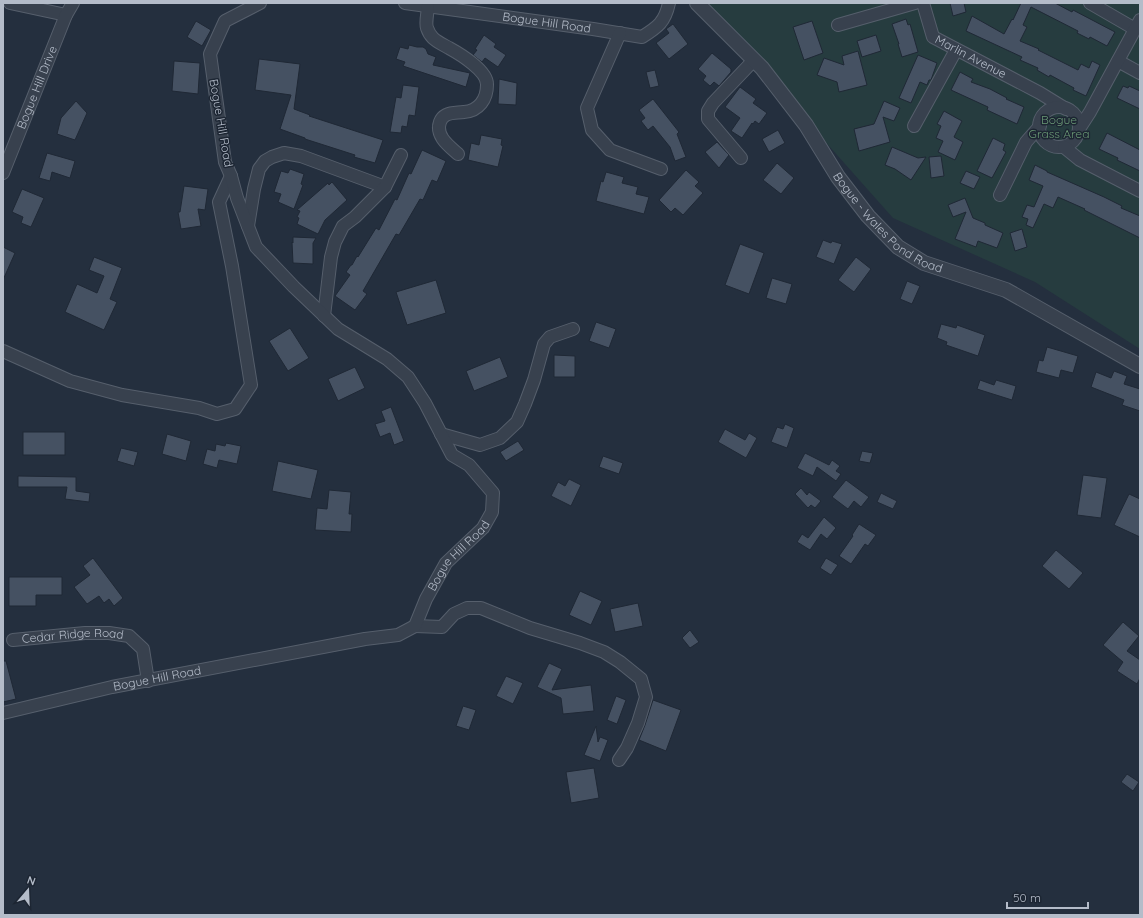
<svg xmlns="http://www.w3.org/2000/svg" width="1143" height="918" font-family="Quicksand,sans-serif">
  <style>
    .green { fill: #263c3f }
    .building { fill: #455162; stroke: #1f2835 }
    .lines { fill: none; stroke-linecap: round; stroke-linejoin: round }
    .minor-casing { stroke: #565f6c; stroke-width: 14 }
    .tertiary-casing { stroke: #565f6c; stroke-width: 16 }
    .minor { stroke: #38414e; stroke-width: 12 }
    .tertiary { stroke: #38414e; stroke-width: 14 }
    .labels { text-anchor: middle; stroke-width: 3; stroke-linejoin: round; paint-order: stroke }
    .street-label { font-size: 12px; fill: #b4bcc9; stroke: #1d2633 }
    .park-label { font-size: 12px; fill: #6b9a76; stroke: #1d2633 }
  </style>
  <rect width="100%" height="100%" fill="#242f3e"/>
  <path class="green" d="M702,3H1140V349L1035,282L893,218Z"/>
  <g class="building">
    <path d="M950,3H964L966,12L953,16Z"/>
    <path d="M1021,3H1055L1072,12L1073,10L1115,32L1107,46L1090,37L1089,39L1077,33L1078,31L1031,7L1023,25L1027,27L1020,41L1039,49L1038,50L1078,70L1081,64L1089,68L1092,61L1100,65L1086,96L1073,90L1074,88L1050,75L1049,77L1037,70L1038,68L1020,60L1022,57L966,31L972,16L1004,34L1012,19L1013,20Z"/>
    <path d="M906,19L908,25L910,24L918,52L902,57L898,44H899L892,24Z"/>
    <path d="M196,21L211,30L202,46L187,37Z"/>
    <path d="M812,21L823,53L804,60L793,27Z"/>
    <path d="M673,24L688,44L669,59L656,43L669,33L666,29Z"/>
    <path d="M484,35L496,44L494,47L506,55L498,67L485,58L482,62L473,55L477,50L475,49Z"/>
    <path d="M876,35L881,51L862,57L857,41Z"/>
    <path d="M409,45L417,47H423L426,49L428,54L436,57L433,65L470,73L466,87L403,66L405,62L396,59L400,47L408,49Z"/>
    <path d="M858,51L867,85L839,92L837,82L817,75L824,58L844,65L842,56Z"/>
    <path d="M712,53L731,69V72L719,86L714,82L710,86L703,80L706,76L698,69Z"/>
    <path d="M918,55L937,63L931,80H929L927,85L920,82L911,103L899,98Z"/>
    <path d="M259,59L300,64L294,109L310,115L309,116L383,140L375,163L354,157L355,155L305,139V138L280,129L291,95L255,90Z"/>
    <path d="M174,61L200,63L198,94L172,91Z"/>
    <path d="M655,70L659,86L650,88L646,72Z"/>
    <path d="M960,72L973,79L971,82L990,89L1007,98L1006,99L1024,107L1017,124L987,110L988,107L951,90Z"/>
    <path d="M499,79L517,83L516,105L498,104Z"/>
    <path d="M403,85L419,87L415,116L409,115L407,127L402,126L401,133L390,132L396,97L401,98Z"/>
    <path d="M1123,86L1128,88L1129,86L1140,91V109L1117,98Z"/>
    <path d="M740,87L756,99L753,103L767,113L759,124L755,121L753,124L752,123L742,138L731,131L740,118L725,107Z"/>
    <path d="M653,99L679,132L677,134L686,157L675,161L670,147L653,126L648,130L641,121L645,118L639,110Z"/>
    <path d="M76,101L87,113L75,140L57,134L61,118Z"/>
    <path d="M884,101L900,108L894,121L883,117L890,142L859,151L854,129L874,124Z"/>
    <path d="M944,111L962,121L954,137L963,142L955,160L938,152L943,141L936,138L941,126L937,124Z"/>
    <path d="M778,130L785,143L769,152L762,139Z"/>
    <path d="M1107,133L1140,150V171L1117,160L1118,158L1099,149Z"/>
    <path d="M481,135L502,139L501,145L503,146L498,167L468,160L471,143L479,145Z"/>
    <path d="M993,138L1005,144L1003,150L1006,152L992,178L977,171Z"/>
    <path d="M717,142L729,155L719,168L705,152Z"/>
    <path d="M892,147L918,158L926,157L911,180L895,169L885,165Z"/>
    <path d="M422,150L446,161L437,182L432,180L423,200L420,199L399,235L396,234L363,291L367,294L355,310L335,296L350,275L346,272L351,265H352L357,256L358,257L376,228L379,230L395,199L397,200L409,173L411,174Z"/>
    <path d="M47,153L75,161L70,178L52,172L50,181L39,178Z"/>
    <path d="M941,156L944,176L931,178L929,157Z"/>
    <path d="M777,163L794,178L781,194L763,180Z"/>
    <path d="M1035,165L1047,171V172L1104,197L1122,206L1121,208L1140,216V238L1084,210L1085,209L1058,197L1053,208L1044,204L1033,228L1026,225L1028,219L1022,217L1027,205L1034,207L1043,186L1029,180Z"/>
    <path d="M290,169L304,174L301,184L303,185L294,209L278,202L281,194L274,192L281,171L288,173Z"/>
    <path d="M686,170L699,182L695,186L703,193L683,215L675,208L671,212L659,200Z"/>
    <path d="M966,171L980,177L974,189L960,183Z"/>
    <path d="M606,172L624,177L622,183L638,187L636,194L649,197L644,214L596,201L601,181L603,182Z"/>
    <path d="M332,182L347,200L325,220L318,234L297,224L299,218L297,217L300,211L297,210L328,183L329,185Z"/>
    <path d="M184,186L208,189L205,210L198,209L201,226L181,229L178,212H180Z"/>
    <path d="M22,189L44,198L31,227L21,223L23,217L12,212Z"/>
    <path d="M965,198L973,218L985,223V225L1003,233L997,248L978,241L976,247L955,239L966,212L953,217L948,205Z"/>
    <path d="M1022,229L1027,247L1015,251L1010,233Z"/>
    <path d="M293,237L316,238L313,243V264L293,263L292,242L293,243Z"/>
    <path d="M823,240L831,243L832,241L842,244L834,264L816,257Z"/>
    <path d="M740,244L764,253L749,294L725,285Z"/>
    <path d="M3,247L15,253L3,280Z"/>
    <path d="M94,257L122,268L110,299L117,302L104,330L65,312L77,284L97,293L104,276L89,270Z"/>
    <path d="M856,257L871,269L854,292L838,280Z"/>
    <path d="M772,278L792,284L786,304L766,298Z"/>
    <path d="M436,280L446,313L407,325L396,292Z"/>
    <path d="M907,281L920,286L912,304L900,299Z"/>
    <path d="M596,322L616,329L609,348L589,341Z"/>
    <path d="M941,324L956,328L957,325L985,335L978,356L946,345L947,342L937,338Z"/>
    <path d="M290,328L309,358L288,371L269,341Z"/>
    <path d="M1047,347L1078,356L1073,373L1061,370L1059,378L1036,372L1039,360L1043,361Z"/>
    <path d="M554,355L575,356V377H554Z"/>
    <path d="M500,357L508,377L474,391L466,371Z"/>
    <path d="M355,367L365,388L338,401L328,379Z"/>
    <path d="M1114,371L1127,376L1124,384L1140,389V411L1122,405L1124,400L1091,387L1096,372L1111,378Z"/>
    <path d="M980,380L994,385L996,380L1016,386L1012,400L977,389Z"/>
    <path d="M391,407L404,441L394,445L390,433L380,437L375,424L385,421L381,411Z"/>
    <path d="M785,424L794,428L787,448L771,442L777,427L783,429Z"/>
    <path d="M725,429L745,440L749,433L757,438L746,458L718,442Z"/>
    <rect x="23" y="432" width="42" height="23"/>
    <path d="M167,434L191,441L186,461L162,454Z"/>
    <path d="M518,441L524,450L506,461L500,452Z"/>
    <path d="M226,443L241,446L237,464L219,460L217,468L203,464L207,449L215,451L216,444L225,446Z"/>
    <path d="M121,448L138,452L134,466L117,461Z"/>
    <path d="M862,451L873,453L870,463L859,461Z"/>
    <path d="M805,453L829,465L832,460L840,466L836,471L841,474L836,481L817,467L813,476L797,468Z"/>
    <path d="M603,456L623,463L619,474L599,467Z"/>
    <path d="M278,461L318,470L311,499L272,491Z"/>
    <path d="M1083,475L1107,478L1101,518L1077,515Z"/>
    <path d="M18,476L76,477V491L90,493L89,502L65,499L67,487H18Z"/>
    <path d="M569,479L581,485L571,506L551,496L558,482L565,486Z"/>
    <path d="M846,480L869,497L861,507L854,501L848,509L832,497Z"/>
    <path d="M801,488L807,495L809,492L821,501L815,508L811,505L808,508L795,494Z"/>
    <path d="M329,490L351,492L349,514H352L351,532L315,530L317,508L327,509Z"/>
    <path d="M881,493L897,501L893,509L877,502Z"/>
    <path d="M1129,494L1140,499V537L1114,525Z"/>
    <path d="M824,517L836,528L827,539L821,534L810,550L797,542L802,534L808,538Z"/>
    <path d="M859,524L876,535L868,546L865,544L851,564L839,556L853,536L852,535Z"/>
    <path d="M1056,550L1083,573L1069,589L1042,566Z"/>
    <path d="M93,558L123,598L114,606L109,599L104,603L99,596L87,604L74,587L90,575L83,566Z"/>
    <path d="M826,558L838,565L831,575L820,568Z"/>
    <path d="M9,577H62V595H36V606H9Z"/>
    <path d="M580,591L602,601L591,625L569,615Z"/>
    <path d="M638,603L643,626L615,632L610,609Z"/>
    <path d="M1123,622L1139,636L1127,651L1140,660V678L1137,684L1117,671L1123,662L1103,645Z"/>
    <path d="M690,630L699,642L690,648L682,638Z"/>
    <path d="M3,661H6L16,699L3,702Z"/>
    <path d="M549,663L562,669L552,690L591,685L594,711L563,714L561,698L537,687Z"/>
    <path d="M506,676L523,683L513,704L496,696Z"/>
    <path d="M616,696L626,700L617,724L607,720Z"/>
    <path d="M653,700L681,710L666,751L639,740L645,725Z"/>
    <path d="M463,706L476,710L469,730L456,726Z"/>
    <path d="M596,726L598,742L600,737L608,740L600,761L584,755Z"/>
    <path d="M594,768L599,798L571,803L566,772Z"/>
    <path d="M1127,774L1139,782L1133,791L1121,782Z"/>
  </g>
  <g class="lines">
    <g class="minor-casing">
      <g id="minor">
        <path d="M10,3L66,15"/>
        <path id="s1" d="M405,3L593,29L642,37C658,27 665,22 669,3"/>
        <path id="s2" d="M923,3L933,37L1040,93L1066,109"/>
        <path d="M1090,3L1135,29"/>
        <path d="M428,6C428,12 425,22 427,28C428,31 431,36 433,38C437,42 444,45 449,48C460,54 488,71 487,85C487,99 479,111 464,112C458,113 452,112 446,115C444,116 441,119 440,122C435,136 449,146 458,154"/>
        <path d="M838,25L915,3"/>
        <path d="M620,33L587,108L592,130L610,150L661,169"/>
        <path d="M1118,61L1140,73"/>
        <circle cx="1059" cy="127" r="20"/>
        <path d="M914,126L956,50"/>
        <path d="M1079,129L1090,112L1140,20"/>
        <path d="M1064,147L1080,160L1140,191"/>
        <path d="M741,158L708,119V111L713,103L754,60"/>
        <path id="s3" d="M3,173L66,15L73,3"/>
        <path d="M1000,195L1026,142L1040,126"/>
        <path d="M248,226L254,189L259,169L265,161L272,157L284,153L301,156L385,187"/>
        <path d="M324,316L331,257L335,242L343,226L355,217L385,187L401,155"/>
        <path d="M3,351L70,381L122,395L199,408L217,414L235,409L251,385L232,266L219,202L231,176"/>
        <path d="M441,434L480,445L500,438L517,422L525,404L534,380L544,344L550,337L573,329"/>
        <path d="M415,626L442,627L454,614L467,608H481L530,628L580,643L604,652L620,662L641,679L646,697L638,723L627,748L619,760"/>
        <path id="s4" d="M13,640L85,633H109L129,636L143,649L148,681"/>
        <path id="s5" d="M3,713L112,687L365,639L398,635L415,626L426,599L446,563L483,528L492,512L493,493L469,465L452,455L425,403L408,377L387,359L338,329L294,287L256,247L237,198L231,176L225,162L210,54L225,21L260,3"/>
      </g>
    </g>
    <g class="tertiary-casing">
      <g id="tertiary">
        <path id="s6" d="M697,3L762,68L806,125L838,177L868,216L898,247L924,263L1006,290L1140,366"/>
      </g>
    </g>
    <use href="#minor" class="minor"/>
    <use href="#tertiary" class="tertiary"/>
  </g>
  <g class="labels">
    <g class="street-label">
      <text dy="4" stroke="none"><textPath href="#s1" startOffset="143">Bogue Hill Road</textPath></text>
      <text dy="4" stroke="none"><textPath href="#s2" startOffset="78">Marlin Avenue</textPath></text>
      <text dy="4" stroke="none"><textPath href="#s3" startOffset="92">Bogue Hill Drive</textPath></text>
      <text transform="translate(221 123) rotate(80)" y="4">Bogue Hill Road</text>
      <text dy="4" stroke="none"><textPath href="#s6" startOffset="294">Bogue - Wales Pond Road</textPath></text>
      <text dy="4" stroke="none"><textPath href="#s5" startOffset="506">Bogue Hill Road</textPath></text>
      <text dy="4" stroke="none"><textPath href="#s4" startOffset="60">Cedar Ridge Road</textPath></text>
      <text dy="4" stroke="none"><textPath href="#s5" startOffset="158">Bogue Hill Road</textPath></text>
    </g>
    <g class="park-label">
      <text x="1059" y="124">Bogue<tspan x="1059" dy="14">Grass Area</tspan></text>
    </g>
  </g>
  <rect width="1143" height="918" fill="none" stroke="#b4bcc9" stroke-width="8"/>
  <g transform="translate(28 890) rotate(19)" stroke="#1d2633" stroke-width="3" paint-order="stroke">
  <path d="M0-3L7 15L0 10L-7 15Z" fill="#b4bcc9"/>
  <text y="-6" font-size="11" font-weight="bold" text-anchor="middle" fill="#b4bcc9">N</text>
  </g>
  <path d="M1007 902v6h81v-6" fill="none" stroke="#b4bcc9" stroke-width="2"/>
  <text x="1013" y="902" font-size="12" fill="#b4bcc9" stroke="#1d2633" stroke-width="3" paint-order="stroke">50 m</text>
</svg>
